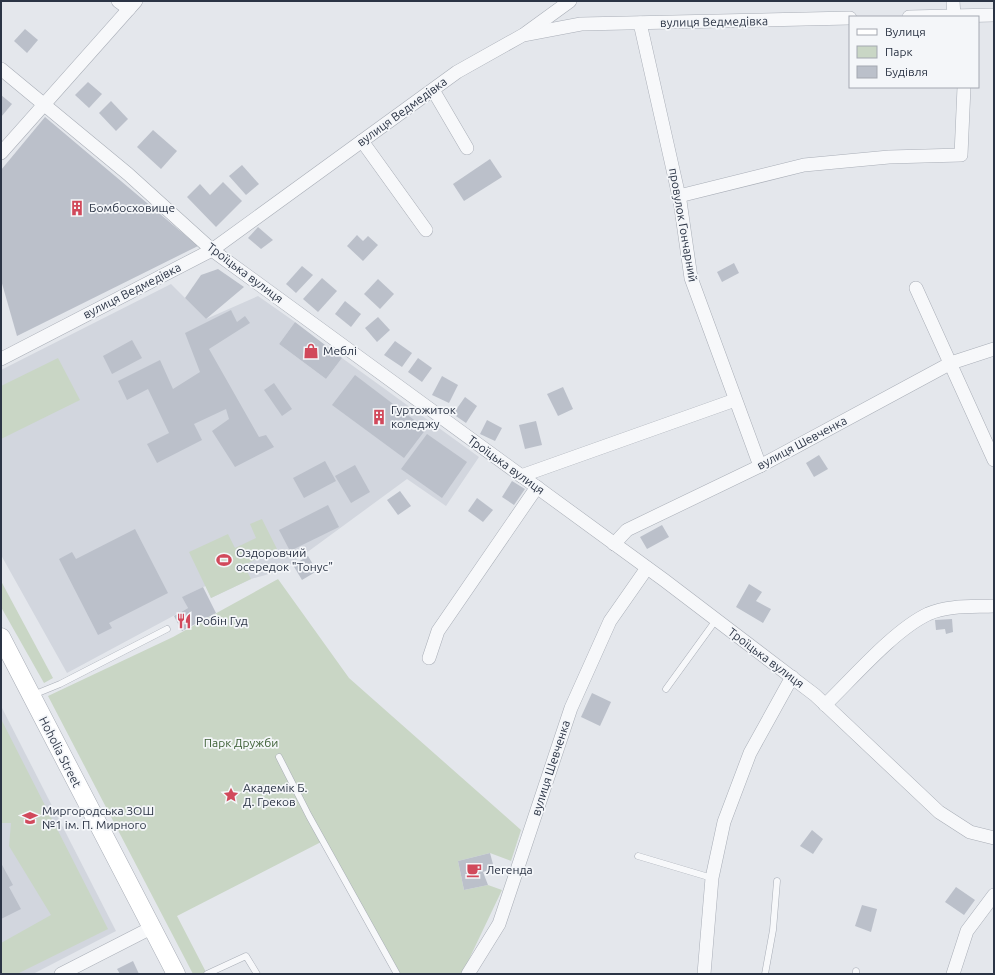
<svg xmlns="http://www.w3.org/2000/svg" width="995" height="975" font-family="Ubuntu,sans-serif">
  <style>
    .built { fill: #d2d6de }
    .green { fill: #c9d6c5 }
    .building { fill: #bbc0ca }
    .lines { fill: none; stroke-linecap: round; stroke-linejoin: round }
    .lane-casing { stroke: #a9aeb7; stroke-width: 7 }
    .street-casing { stroke: #a9aeb7; stroke-width: 14 }
    .secondary-casing { stroke: #a9aeb7; stroke-width: 19 }
    .lane { stroke: #f7f8fa; stroke-width: 6 }
    .street { stroke: #f7f8fa; stroke-width: 13 }
    .secondary { stroke: #fff; stroke-width: 18 }
    .labels { text-anchor: middle; stroke-width: 3.5; stroke-linejoin: round; paint-order: stroke }
    .street-label { font-size: 12px; fill: #2b3445; stroke: #f4f6f9 }
    .poi-label { font-size: 12px; fill: #2b3445; stroke: #f4f6f9; text-anchor: start }
    .park-label { font-size: 12px; fill: #3f6138; stroke: #f4f6f9 }
  </style>
  <rect width="100%" height="100%" fill="#e4e7ec"/>
  <g class="built">
    <path d="M171,284L206,319L258,296L295,322L279,344L326,379L342,358L479,457L446,506L407,479L283,570L251,579L211,598L206,586L203,587L183,597L188,608L67,673L1,555V370Z"/>
    <path d="M1,706L116,931L33,974H1Z"/>
  </g>
  <g class="green">
    <path d="M58,358L80,400L1,439V386Z"/>
    <path d="M262,519L277,549L244,565L251,579L211,598L189,552L228,534L235,548L256,538L250,524Z"/>
    <path d="M278,579L349,678L521,830L511,861L490,853L458,861L464,890L488,885L502,890L462,974H399L323,841L177,916L207,974H193L48,696L173,637Z"/>
    <path d="M1,581L53,678L44,683L1,607Z"/>
    <path d="M1,719L108,929L17,974H1V943L51,915L9,846L11,823H1Z"/>
  </g>
  <g class="building">
    <path d="M25,29L38,40L27,53L14,41Z"/>
    <path d="M88,82L102,94L89,108L75,95Z"/>
    <path d="M1,95L12,104L1,117Z"/>
    <path d="M111,101L128,119L116,131L99,113Z"/>
    <path d="M45,117L198,246L17,336L1,280V170Z"/>
    <path d="M153,130L177,151L161,169L137,147Z"/>
    <path d="M490,159L502,177L464,201L453,184Z"/>
    <path d="M242,165L259,184L246,195L229,176Z"/>
    <path d="M223,182L242,201L216,227L187,197L200,184L210,195Z"/>
    <path d="M258,227L273,240L261,249L248,238Z"/>
    <path d="M357,235L363,241L368,236L378,245L363,261L347,246Z"/>
    <path d="M734,263L739,273L722,282L717,272Z"/>
    <path d="M302,266L313,275L296,293L286,284Z"/>
    <path d="M218,269L244,287L206,319L185,298L201,275Z"/>
    <path d="M322,278L337,291L318,312L303,299Z"/>
    <path d="M378,279L394,294L380,309L364,294Z"/>
    <path d="M345,301L361,314L351,327L335,314Z"/>
    <path d="M231,310L237,322L245,316L250,323L209,349L259,437L266,435L274,447L235,467L212,431L229,419L226,409L194,424L202,440L157,463L147,444L169,433L148,389L127,400L118,381L160,360L173,389L200,372L185,333Z"/>
    <path d="M378,317L390,330L377,342L365,328Z"/>
    <path d="M295,322L342,358L326,379L279,344Z"/>
    <path d="M132,340L142,358L112,374L103,356Z"/>
    <path d="M395,341L412,353L402,367L384,355Z"/>
    <path d="M418,358L432,368L422,382L408,372Z"/>
    <path d="M355,375L426,429L404,458L332,405Z"/>
    <path d="M442,376L458,385L449,403L432,395Z"/>
    <path d="M274,383L292,409L282,416L264,390Z"/>
    <path d="M563,387L573,409L558,416L547,394Z"/>
    <path d="M465,397L477,406L466,423L453,414Z"/>
    <path d="M487,420L502,428L495,441L480,434Z"/>
    <path d="M536,421L542,445L525,449L519,425Z"/>
    <path d="M427,434L467,462L442,498L401,469Z"/>
    <path d="M819,455L828,469L814,477L806,463Z"/>
    <path d="M325,461L336,481L304,498L293,478Z"/>
    <path d="M355,465L370,492L351,503L335,476Z"/>
    <path d="M512,481L525,489L514,505L502,497Z"/>
    <path d="M400,491L411,506L398,515L387,500Z"/>
    <path d="M477,498L493,510L483,522L468,511Z"/>
    <path d="M328,505L339,527L290,551L279,530Z"/>
    <path d="M662,525L669,537L647,549L640,537Z"/>
    <path d="M135,529L168,593L109,623L112,628L98,635L59,559L72,552L76,559Z"/>
    <path d="M308,556L317,571L302,580L293,565Z"/>
    <path d="M749,584L762,592L756,601L771,609L763,623L736,607Z"/>
    <path d="M203,587L216,613L182,631L174,616L188,608L182,597Z"/>
    <path d="M952,619L953,632L946,634L945,629L936,630L935,620Z"/>
    <path d="M592,693L611,702L600,726L581,717Z"/>
    <path d="M812,830L823,839L813,854L800,846Z"/>
    <path d="M490,853L494,868L483,872L488,885L464,890L458,861Z"/>
    <path d="M1,863L13,885L9,887L21,909L1,919Z"/>
    <path d="M956,887L975,900L964,915L945,902Z"/>
    <path d="M862,905L877,909L871,932L855,926Z"/>
    <path d="M133,961L139,974H120L117,969Z"/>
  </g>
  <g class="lines">
    <g class="lane-casing">
      <g id="lane">
        <path d="M666,689L716,620"/>
        <path d="M33,695L60,684L167,629"/>
        <path d="M279,757L309,816L397,974"/>
        <path d="M638,856L712,878"/>
        <path d="M207,974L246,956L257,974"/>
        <path d="M765,974L773,930L777,881"/>
        <path d="M856,974V971"/>
      </g>
    </g>
    <g class="street-casing">
      <g id="street">
        <path d="M118,1L129,9"/>
        <path d="M953,1L954,16"/>
        <path d="M909,17L994,15"/>
        <path d="M640,23L680,201L691,278L760,466"/>
        <path d="M526,33L570,1"/>
        <path d="M1,69L128,174L212,250L664,580L815,695L939,812L970,832L994,838"/>
        <path d="M433,90L467,148"/>
        <path d="M362,141L426,230"/>
        <path d="M1,153L136,1"/>
        <path d="M679,196L804,165L889,157L961,155L964,87"/>
        <path d="M916,288L994,460"/>
        <path d="M1,359L212,250L457,72L523,35L581,24L850,18"/>
        <path d="M521,476L735,400"/>
        <path d="M614,544L627,530L760,466L951,363L994,349"/>
        <path d="M429,658L438,631L537,487"/>
        <path d="M825,705C853,678 894,630 928,614C949,605 972,607 994,606"/>
        <path d="M61,974L151,928"/>
        <path d="M468,974L499,924L571,708L610,621L647,568"/>
        <path d="M704,974L712,878L724,822L750,753L792,677"/>
        <path d="M953,974L967,931L994,895"/>
      </g>
    </g>
    <g class="secondary-casing">
      <path id="secondary" d="M1,637L176,974"/>
    </g>
    <use href="#lane" class="lane"/>
    <use href="#street" class="street"/>
    <use href="#secondary" class="secondary"/>
  </g>
  <defs>
    <g id="building-bare" transform="scale(1.2)"><path d="M-4-6H4V6H1V3H-1V6H-4ZM-2.5-4.3h1.7v1.8h-1.7ZM.8-4.3h1.7v1.8H.8ZM-2.5-1h1.7V.8h-1.7ZM.8-1h1.7V.8H.8Z" fill="#d1495b" stroke="#f4f6f9" stroke-width="2.5" paint-order="stroke"/></g>
    <g id="shop-bare" transform="scale(1.2)"><path d="M-5-2.5h2.3a2.7 3.5 0 0 1 5.4 0H5L5.5 6h-11ZM-1.5-2.5h3a1.5 2.3 0 0 0-3 0Z" fill="#d1495b" stroke="#f4f6f9" stroke-width="2.5" paint-order="stroke"/></g>
    <g id="stadium-bare" transform="scale(1.2)"><path d="M0-5a6.5 5 0 1 0 0 10a6.5 5 0 1 0 0-10ZM-3.5-1.8h7v3.6h-7Z" fill="#d1495b" stroke="#f4f6f9" stroke-width="2.5" paint-order="stroke"/></g>
    <g id="restaurant-bare" transform="scale(1.2)"><path d="M-5-6h1v4h1v-4h1v4h1v-4h1v5L-1.5 .5V6h-2V.5L-5-1ZM5-6V6H3V1.5H1.5Q1.5-4 5-6Z" fill="#d1495b" stroke="#f4f6f9" stroke-width="2.5" paint-order="stroke"/></g>
    <g id="sight-bare" transform="scale(1.2)"><path d="M0-6L1.8-2.2L6-1.7L2.9 1.2L3.7 5.4L0 3.3L-3.7 5.4L-2.9 1.2L-6-1.7L-1.8-2.2Z" fill="#d1495b" stroke="#f4f6f9" stroke-width="2.5" paint-order="stroke"/></g>
    <g id="school-bare" transform="scale(1.2)"><path d="M0-5L7-2L0 1L-7-2ZM-4 1L0 2.5L4 1V4Q0 6-4 4Z" fill="#d1495b" stroke="#f4f6f9" stroke-width="2.5" paint-order="stroke"/></g>
    <g id="cafe-bare" transform="scale(1.2)"><path d="M-5.5-4.5H6V0H3Q3 3.5 0 3.5H-2.5Q-5.5 3.5-5.5 0ZM3-3.2v2h1.7v-2ZM-6 4.5H4V6H-6Z" fill="#d1495b" stroke="#f4f6f9" stroke-width="2.5" paint-order="stroke"/></g>
  </defs>
  <g fill-rule="evenodd">
    <use href="#building-bare" x="77" y="208"/>
    <use href="#shop-bare" x="311" y="351"/>
    <use href="#building-bare" x="379" y="417"/>
    <use href="#stadium-bare" x="224" y="560"/>
    <use href="#restaurant-bare" x="184" y="621"/>
    <use href="#sight-bare" x="231" y="795"/>
    <use href="#school-bare" x="30" y="818"/>
    <use href="#cafe-bare" x="474" y="870"/>
  </g>
  <g class="labels">
    <g class="street-label">
      <text transform="translate(714 22) rotate(-1)" y="4">вулиця Ведмедівка</text>
      <text transform="translate(402 112) rotate(-36)" y="4">вулиця Ведмедівка</text>
      <text transform="translate(683 225) rotate(80)" y="4">провулок Гончарний</text>
      <text transform="translate(245 273) rotate(37)" y="4">Троїцька вулиця</text>
      <text transform="translate(132 291) rotate(-27)" y="4">вулиця Ведмедівка</text>
      <text transform="translate(802 443) rotate(-28)" y="4">вулиця Шевченка</text>
      <text transform="translate(506 465) rotate(36)" y="4">Троїцька вулиця</text>
      <text transform="translate(766 658) rotate(37)" y="4">Троїцька вулиця</text>
      <text transform="translate(60 752) rotate(63)" y="4">Hoholia Street</text>
      <text transform="translate(551 768) rotate(-72)" y="4">вулиця Шевченка</text>
    </g>
    <g class="poi-label">
      <text x="89" y="212">Бомбосховище</text>
      <text x="323" y="355">Меблі</text>
      <text x="391" y="414">Гуртожиток<tspan x="391" dy="14">коледжу</tspan></text>
      <text x="236" y="557">Оздоровчий<tspan x="236" dy="14">осередок "Тонус"</tspan></text>
      <text x="196" y="625">Робін Гуд</text>
      <text x="243" y="792">Академік Б.<tspan x="243" dy="14">Д. Греков</tspan></text>
      <text x="42" y="815">Миргородська ЗОШ<tspan x="42" dy="14">№1 ім. П. Мирного</tspan></text>
      <text x="486" y="874">Легенда</text>
    </g>
    <g class="park-label">
      <text x="241" y="747">Парк Дружби</text>
    </g>
  </g>
  <rect width="995" height="975" fill="none" stroke="#2b3445" stroke-width="4"/>
  <rect x="849" y="16" width="130" height="72" fill="#f4f6f9" stroke="#a4a8b1"/>
  <rect x="857" y="29" width="20" height="6" fill="#ffffff" stroke="#a4a8b1"/>
  <text x="885" y="36" font-size="12" fill="#2b3445">Вулиця</text>
  <rect x="857" y="46" width="20" height="12" fill="#c9d6c5" stroke="#a4a8b1"/>
  <text x="885" y="56" font-size="12" fill="#2b3445">Парк</text>
  <rect x="857" y="66" width="20" height="12" fill="#bbc0ca" stroke="#a4a8b1"/>
  <text x="885" y="76" font-size="12" fill="#2b3445">Будівля</text>
</svg>
